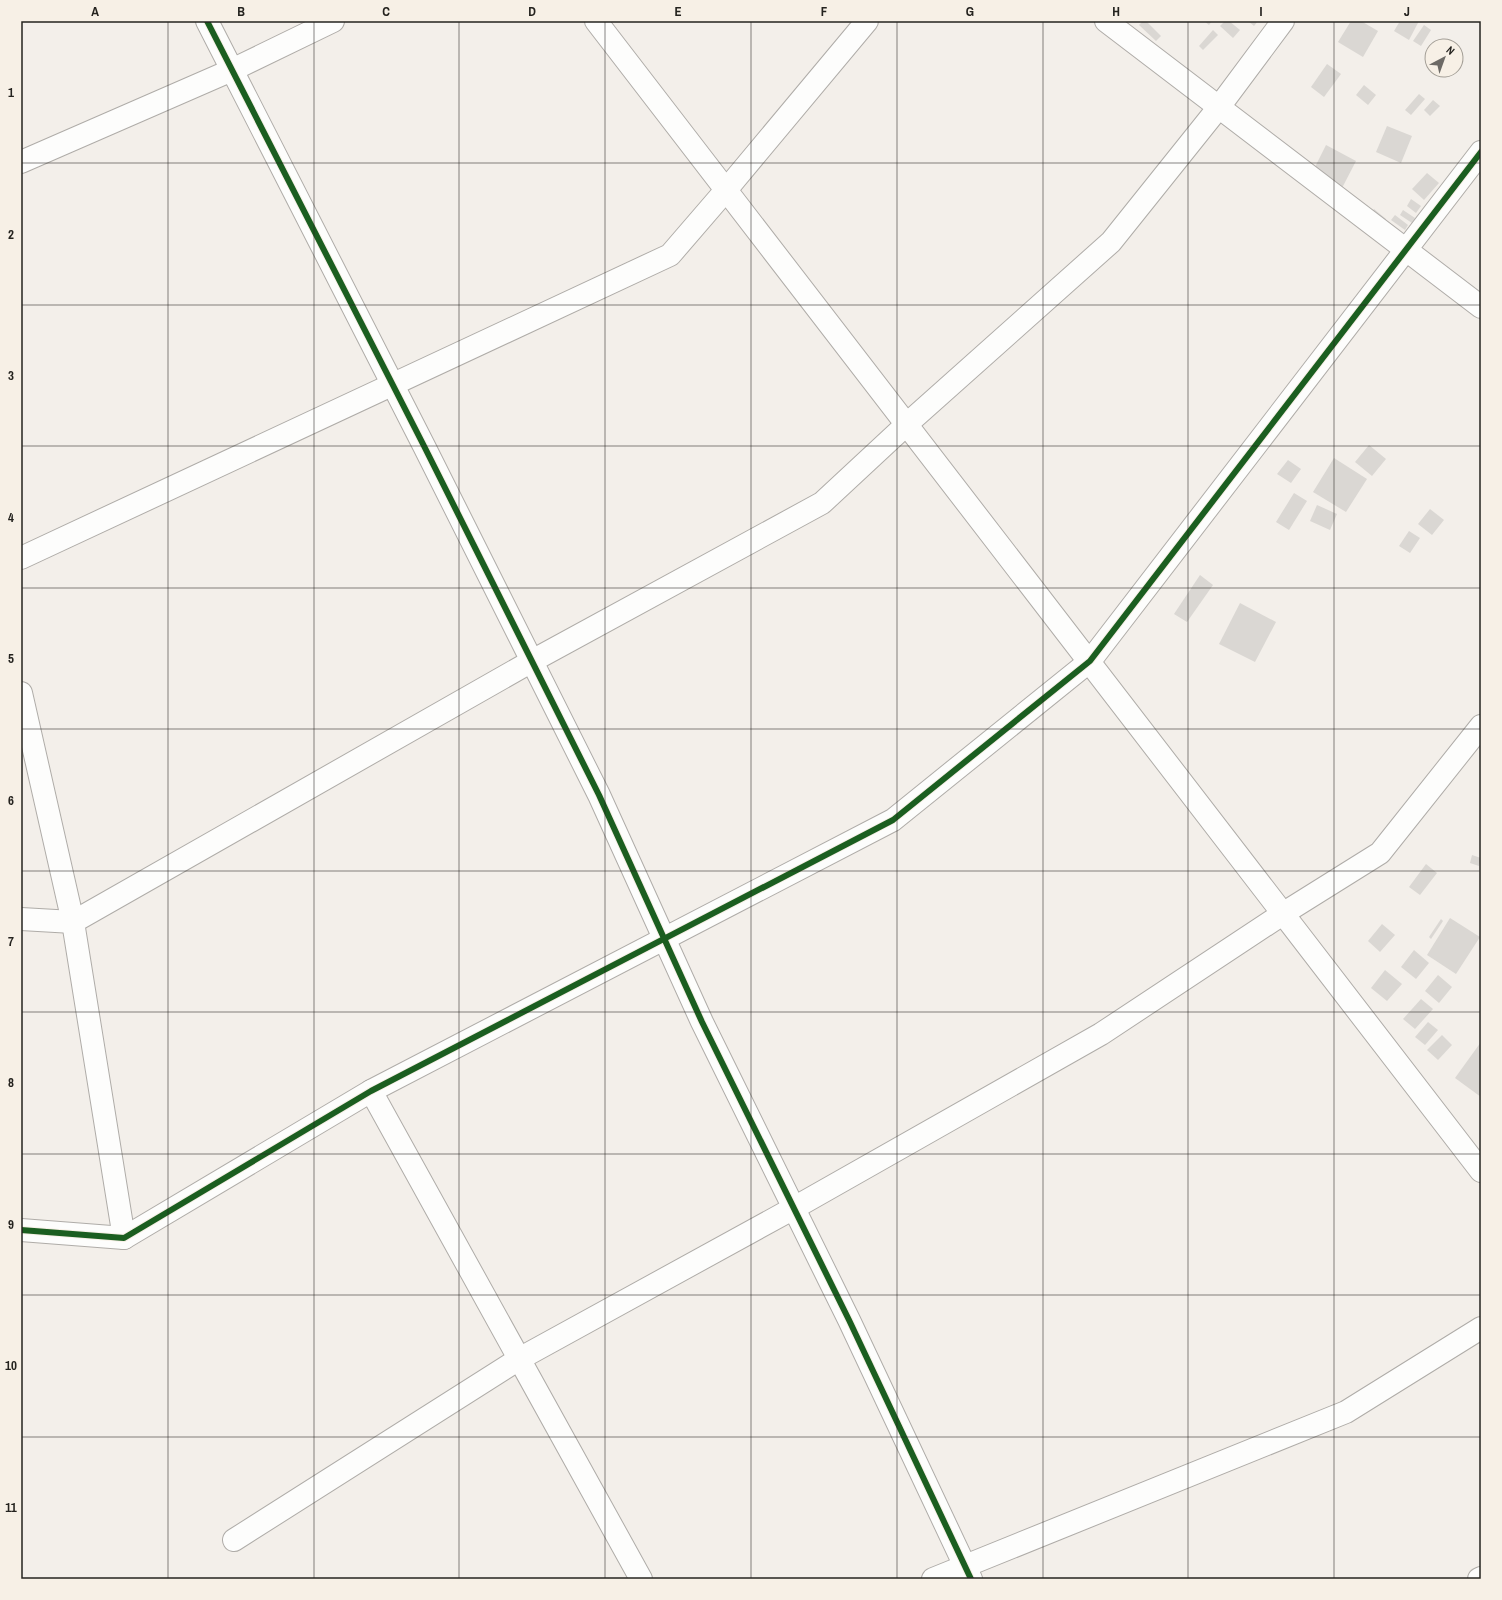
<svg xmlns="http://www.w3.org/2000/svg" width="1502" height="1600" font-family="'Archivo Narrow',sans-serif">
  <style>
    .building { fill: #dad7d3 }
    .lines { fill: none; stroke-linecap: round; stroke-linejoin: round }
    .minor-casing { stroke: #afaca8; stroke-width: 24 }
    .tertiary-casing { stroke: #afaca8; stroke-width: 24 }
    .minor { stroke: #fdfdfc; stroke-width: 22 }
    .tertiary { stroke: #fdfdfc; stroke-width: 22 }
    .cycleway-casing { stroke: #f7f0e6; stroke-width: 8 }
    .cycleway { stroke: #1b5e20; stroke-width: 6 }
    .grid { fill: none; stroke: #25231f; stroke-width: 1; stroke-opacity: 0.55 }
    .neatline { fill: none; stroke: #25231f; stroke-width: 1.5 }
    .grid-label { font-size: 13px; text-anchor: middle; font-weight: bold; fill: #25231f }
  </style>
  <rect width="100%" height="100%" fill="#f3efea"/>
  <g class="building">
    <path d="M1143,21H1146L1161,36L1156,41L1139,25Z"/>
    <path d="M1204,21H1212L1209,25Z"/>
    <path d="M1225,21H1229L1240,30L1233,38L1220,26Z"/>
    <path d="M1248,21H1258L1254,26Z"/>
    <path d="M1351,21H1361L1378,31L1363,57L1338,42Z"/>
    <path d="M1400,21H1419L1409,40L1394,31Z"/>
    <path d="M1424,25L1431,30L1421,46L1413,41Z"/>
    <path d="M1213,30L1218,35L1203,50L1199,46Z"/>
    <path d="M1327,64L1341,74L1324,97L1311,87Z"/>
    <path d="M1364,85L1376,95L1368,105L1356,95Z"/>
    <path d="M1419,94L1425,99L1411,115L1405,110Z"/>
    <path d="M1433,100L1440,106L1430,116L1424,110Z"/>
    <path d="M1387,126L1412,136L1401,163L1376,152Z"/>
    <path d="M1326,145L1356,161L1341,190L1311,175Z"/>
    <path d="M1427,173L1439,183L1424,200L1412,189Z"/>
    <path d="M1411,199L1421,206L1416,213L1407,206Z"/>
    <path d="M1374,209L1386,219L1381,225L1370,215Z"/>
    <path d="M1403,210L1415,218L1412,223L1400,215Z"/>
    <path d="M1395,215L1408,225L1405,230L1391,220Z"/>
    <path d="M1369,445L1386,459L1372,476L1355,462Z"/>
    <path d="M1334,458L1367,479L1346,512L1313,492Z"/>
    <path d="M1288,460L1301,469L1291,483L1277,474Z"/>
    <path d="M1294,493L1307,501L1289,530L1276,522Z"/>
    <path d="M1317,505L1337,514L1330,530L1310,521Z"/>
    <path d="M1430,509L1444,520L1432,535L1418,524Z"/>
    <path d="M1409,531L1420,538L1410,553L1399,546Z"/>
    <path d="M1200,575L1213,585L1187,622L1174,614Z"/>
    <path d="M1240,603L1276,622L1255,662L1219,644Z"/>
    <path d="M1472,855L1481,858L1479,866L1470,863Z"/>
    <path d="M1426,864L1437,873L1420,895L1409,887Z"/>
    <path d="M1450,918L1480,937L1456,974L1427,955Z"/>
    <path d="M1441,919L1443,921L1431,939L1429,937Z"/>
    <path d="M1382,924L1395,935L1380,952L1368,941Z"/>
    <path d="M1414,950L1429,963L1416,979L1401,967Z"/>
    <path d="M1385,970L1402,984L1387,1001L1371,988Z"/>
    <path d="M1438,975L1452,987L1439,1003L1425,991Z"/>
    <path d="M1421,999L1433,1009L1415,1029L1403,1019Z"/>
    <path d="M1428,1022L1438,1030L1425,1045L1415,1037Z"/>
    <path d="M1442,1035L1452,1045L1438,1060L1427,1050Z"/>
    <path d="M1481,1042V1097L1455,1078Z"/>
  </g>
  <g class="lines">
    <g class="minor-casing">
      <g id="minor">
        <path d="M207,21L424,446L599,795L702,1022L849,1320L971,1579"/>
        <path d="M1106,21L1481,307"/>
        <path d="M21,162L232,70L333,21"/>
        <path d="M21,558L670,255L726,190L867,21"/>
        <path d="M21,693L73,922L124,1238"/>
        <path d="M21,919L73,922L532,661L822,503L907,424L1111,242L1219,107L1283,21"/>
        <path d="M371,1091L641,1579"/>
        <path d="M21,1230L124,1238L371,1091L893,820L1090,661L1481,152"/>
        <path d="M234,1540L519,1359L794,1208L1101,1034L1284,913L1380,853L1481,726"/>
        <path d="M933,1579L1346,1412L1481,1328"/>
        <path d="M1479,1579L1481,1578"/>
      </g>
    </g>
    <g class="tertiary-casing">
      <path id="tertiary" d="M596,21L1481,1171"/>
    </g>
    <use href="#minor" class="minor"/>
    <use href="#tertiary" class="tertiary"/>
    <g class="cycleway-casing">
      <g id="cycleway">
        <path d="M207,21L424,446L599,795L702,1022L849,1320L971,1579"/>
        <path d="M21,1230L124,1238L371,1091L893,820L1090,661L1481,152"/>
      </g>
    </g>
    <use href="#cycleway" class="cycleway"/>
  </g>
  <path class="grid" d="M168,21V1579M314,21V1579M459,21V1579M605,21V1579M751,21V1579M897,21V1579M1043,21V1579M1188,21V1579M1334,21V1579M21,163H1481M21,305H1481M21,446H1481M21,588H1481M21,729H1481M21,871H1481M21,1012H1481M21,1154H1481M21,1295H1481M21,1437H1481"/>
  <rect width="1502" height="1600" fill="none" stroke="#f7f0e6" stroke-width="44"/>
  <g transform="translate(1444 58) rotate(41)"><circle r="19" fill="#f7f0e6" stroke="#a39e96"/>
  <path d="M0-3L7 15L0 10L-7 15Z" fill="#6d6a66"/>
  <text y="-6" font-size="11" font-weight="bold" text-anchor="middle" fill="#25231f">N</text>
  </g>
  <rect x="22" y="22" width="1458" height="1556" class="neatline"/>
  <g class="grid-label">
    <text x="95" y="16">A</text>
    <text x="241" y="16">B</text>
    <text x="386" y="16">C</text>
    <text x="532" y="16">D</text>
    <text x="678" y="16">E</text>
    <text x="824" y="16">F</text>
    <text x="970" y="16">G</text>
    <text x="1116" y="16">H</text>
    <text x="1261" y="16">I</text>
    <text x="1407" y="16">J</text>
    <text x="11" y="97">1</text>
    <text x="11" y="239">2</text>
    <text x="11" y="380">3</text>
    <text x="11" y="522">4</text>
    <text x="11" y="663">5</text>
    <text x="11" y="805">6</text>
    <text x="11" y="946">7</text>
    <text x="11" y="1087">8</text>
    <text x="11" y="1229">9</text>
    <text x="11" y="1370">10</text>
    <text x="11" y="1512">11</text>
  </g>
</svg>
